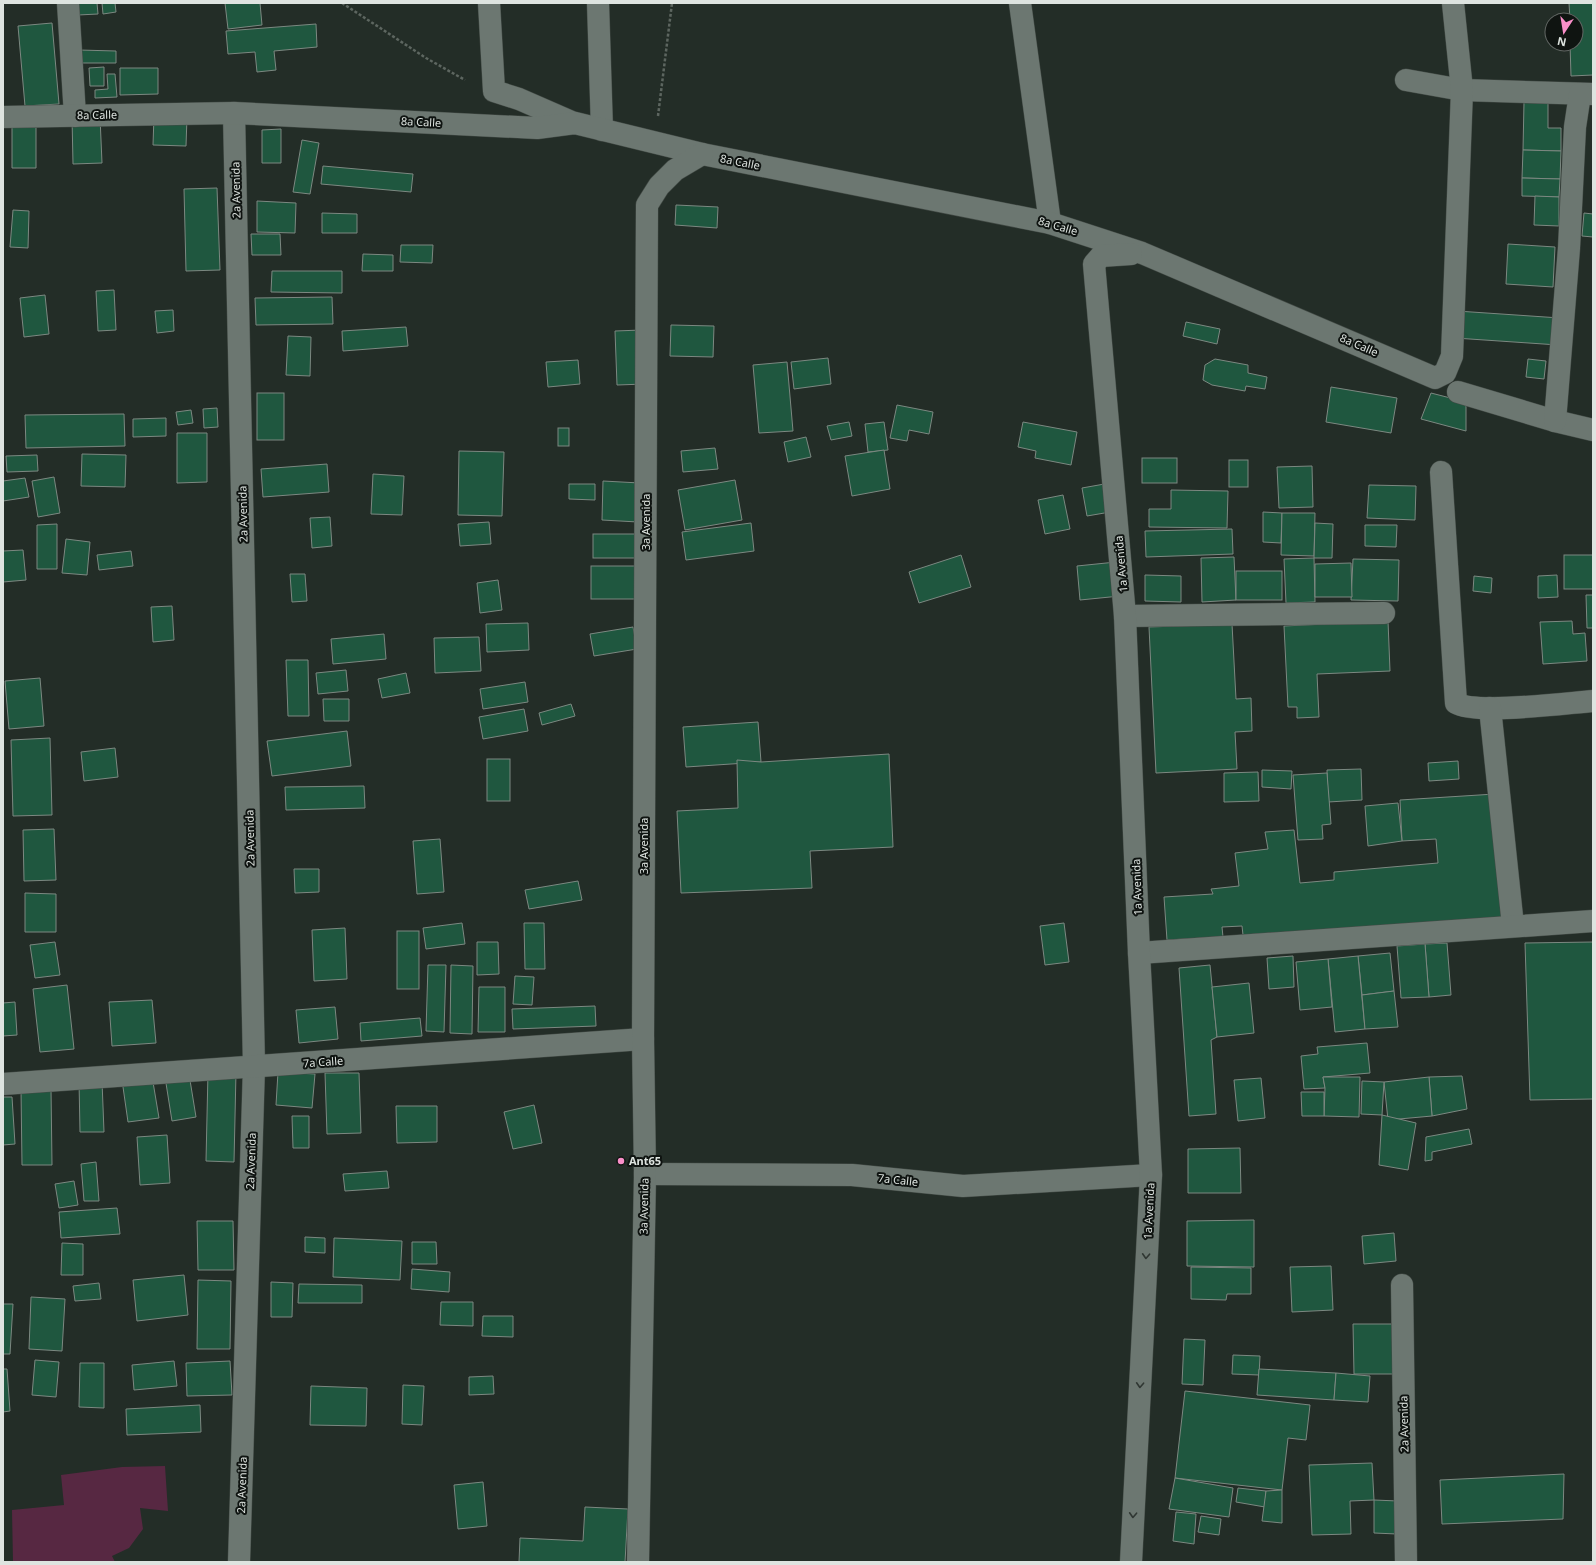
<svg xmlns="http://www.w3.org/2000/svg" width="1596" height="1565" font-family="'Noto Sans',sans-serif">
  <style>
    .green { fill: #572842 }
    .building { fill: #1f573f; stroke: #7c8881 }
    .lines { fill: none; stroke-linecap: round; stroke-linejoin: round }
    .minor-casing { stroke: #434b46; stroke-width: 23 }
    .path { stroke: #5d6660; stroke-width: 2.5; stroke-dasharray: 3 2; stroke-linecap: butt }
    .minor { stroke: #6c7771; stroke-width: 22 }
    .oneway { stroke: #303733 }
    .poi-dot { fill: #f98fc9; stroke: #0f1411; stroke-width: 1.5 }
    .labels { text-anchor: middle; stroke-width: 4; stroke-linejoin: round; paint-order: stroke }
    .street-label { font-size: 11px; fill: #dee4e0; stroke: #0f1411 }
    .poi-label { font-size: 11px; font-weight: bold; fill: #dee4e0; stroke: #0f1411; text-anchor: start }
  </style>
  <rect width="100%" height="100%" fill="#232d27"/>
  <path class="green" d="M165,1466L168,1511L140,1508L143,1529L129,1548L112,1556L115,1562H13L12,1510L64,1505L61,1475L122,1467Z"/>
  <g class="building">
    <path d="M77,3H97L98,14L78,15Z"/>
    <path d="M102,3H115L116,12L103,14Z"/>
    <path d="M225,3H260L262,25L228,29Z"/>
    <path d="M1569,3H1593V75L1571,76L1570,44H1576V20H1570Z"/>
    <path d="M52,23L59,104L25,106L18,26Z"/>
    <path d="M316,24L317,47L274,51L276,70L257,72L255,52L228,54L226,31Z"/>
    <path d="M79,50L116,51V63H79Z"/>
    <path d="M104,67V86H90L89,68Z"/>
    <path d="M120,68H158V94L120,95Z"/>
    <path d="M107,74H115L117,97L95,98V90L108,89Z"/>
    <path d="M1524,102L1548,103V128H1561V151L1523,150Z"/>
    <path d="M154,116L187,117L186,146L153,145Z"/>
    <path d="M72,117H100L102,163L73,164Z"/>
    <path d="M12,125L36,126V168H12Z"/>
    <path d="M281,129V163H262V130Z"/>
    <path d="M302,140L319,143L310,194L293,192Z"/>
    <path d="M1523,150L1561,151L1560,179L1522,178Z"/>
    <path d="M323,166L413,174L411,192L321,184Z"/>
    <path d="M1522,178L1560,179L1559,197L1522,196Z"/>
    <path d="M217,188L220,270L186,271L184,189Z"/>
    <path d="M1535,196L1559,197V226L1534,225Z"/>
    <path d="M257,201L296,203L295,233L257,232Z"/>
    <path d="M676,205L718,207L717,228L675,225Z"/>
    <path d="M13,210L29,211L28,248L10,247Z"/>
    <path d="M322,213L357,214V233H322Z"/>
    <path d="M1584,213L1593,214V237L1582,236Z"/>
    <path d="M251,234H280L281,255H252Z"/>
    <path d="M1508,244L1555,247L1553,287L1506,284Z"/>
    <path d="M401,245H433L432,263L400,262Z"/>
    <path d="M363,254L393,255V271H362Z"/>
    <path d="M272,271H342V293L271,292Z"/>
    <path d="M114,290L116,330L98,331L96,291Z"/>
    <path d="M45,295L49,334L24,337L20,298Z"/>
    <path d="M332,297L333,324L256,325L255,298Z"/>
    <path d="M173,310L174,331L157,333L155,311Z"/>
    <path d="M1457,311L1560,318L1558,345L1455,338Z"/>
    <path d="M1186,322L1220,329L1217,344L1183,336Z"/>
    <path d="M671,325L714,326L713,357L670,356Z"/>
    <path d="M406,327L408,346L343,351L342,331Z"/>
    <path d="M642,330L645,384L617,385L615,331Z"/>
    <path d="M288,336L311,337L310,376L286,375Z"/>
    <path d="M828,358L831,384L794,389L791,362Z"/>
    <path d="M1215,359L1248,365V373L1267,377L1265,389L1246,386L1245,391L1212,385L1203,380L1205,365Z"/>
    <path d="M1528,359L1546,361L1544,379L1526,377Z"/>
    <path d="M578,360L580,384L548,387L546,362Z"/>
    <path d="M787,362L793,431L759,433L753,365Z"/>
    <path d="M1331,387L1397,398L1391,433L1326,422Z"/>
    <rect x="257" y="393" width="27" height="47"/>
    <path d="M1431,393L1466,402V431L1421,419Z"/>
    <path d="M897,405L933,412L929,434L909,430L907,441L890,438Z"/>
    <path d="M217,408L218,427L204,428L203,409Z"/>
    <path d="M191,410L193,423L178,425L176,412Z"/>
    <path d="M124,414L125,446L26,448L25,415Z"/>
    <path d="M166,418V436L133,437V419Z"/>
    <path d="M849,422L852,436L831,440L827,426Z"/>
    <path d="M884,422L888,450L868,452L865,424Z"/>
    <path d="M1023,422L1077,432L1071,465L1035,458L1036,451L1018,447Z"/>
    <rect x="558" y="428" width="11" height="18"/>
    <path d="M177,433H207V482L177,483Z"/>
    <path d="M806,437L811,457L788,462L784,442Z"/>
    <path d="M715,448L718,469L683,472L681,451Z"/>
    <path d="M884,450L890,489L852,496L845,456Z"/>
    <path d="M459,451L504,452L502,516L458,515Z"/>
    <path d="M82,454L126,455L125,487L81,486Z"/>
    <path d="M37,455L38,471L7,472L6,456Z"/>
    <rect x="1142" y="458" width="35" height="25"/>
    <rect x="1229" y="460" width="19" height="27"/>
    <path d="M327,464L329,492L263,497L261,469Z"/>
    <path d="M1312,466L1313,507L1279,508L1277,467Z"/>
    <path d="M373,474L404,476L402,515L371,514Z"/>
    <path d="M54,477L60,513L38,517L32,481Z"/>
    <path d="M25,478L29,497L3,501V481Z"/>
    <path d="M735,480L742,520L685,530L678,490Z"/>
    <path d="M603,481L640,483L638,522L602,520Z"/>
    <path d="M1110,483L1116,511L1087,516L1082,488Z"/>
    <path d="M569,484H595V500L569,499Z"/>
    <path d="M1369,485L1416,486L1415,520L1367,518Z"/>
    <path d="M1171,490L1228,491L1227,528L1149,527V509H1171Z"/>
    <path d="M1063,495L1070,529L1045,534L1038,500Z"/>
    <path d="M1263,512L1282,513L1281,543L1263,542Z"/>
    <path d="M1282,513H1315L1314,556L1281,555Z"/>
    <path d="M330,517L332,546L312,548L310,518Z"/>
    <path d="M489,522L491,544L460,546L458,524Z"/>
    <path d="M751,523L754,551L686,560L682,532Z"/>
    <path d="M1315,523L1333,524L1332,558H1314Z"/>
    <path d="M57,524V569H37V525Z"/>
    <path d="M1365,525H1397L1396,547L1365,546Z"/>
    <path d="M1232,529L1233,554L1146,557L1145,531Z"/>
    <rect x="593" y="534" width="44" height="24"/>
    <path d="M66,539L90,542L87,575L62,573Z"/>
    <path d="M23,550L26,580L3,582V551Z"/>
    <path d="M131,551L133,566L99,570L97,555Z"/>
    <path d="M961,555L971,587L919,603L909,572Z"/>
    <rect x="1564" y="555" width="29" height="34"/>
    <path d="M1234,557L1236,600L1202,602L1201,558Z"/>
    <path d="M1314,558L1315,602L1286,603L1284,559Z"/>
    <path d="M1353,559L1399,560L1398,601L1351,600Z"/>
    <path d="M1116,562L1120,596L1080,600L1077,566Z"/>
    <path d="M1351,563L1352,597H1315V564Z"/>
    <rect x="591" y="566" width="45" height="33"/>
    <rect x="1236" y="571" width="46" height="29"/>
    <path d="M290,574H305L307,601L292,602Z"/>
    <path d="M1145,575L1181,576V602L1145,601Z"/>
    <path d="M1557,575L1558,597L1538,598V576Z"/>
    <path d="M1474,576L1492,578L1491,593L1473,591Z"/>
    <path d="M498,580L502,610L480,613L477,583Z"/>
    <path d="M1586,595H1593V628H1587Z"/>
    <path d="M172,606L174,640L153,642L151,607Z"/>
    <path d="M1388,621L1390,671L1317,674L1319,717L1297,718V707H1288L1284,626Z"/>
    <path d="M1572,621L1573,634L1585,633L1587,661L1543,664L1540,622Z"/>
    <path d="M528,623L529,650L487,652L486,624Z"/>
    <path d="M1232,624L1236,699L1251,698L1252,731L1235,732L1237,769L1156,773L1149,627Z"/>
    <path d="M633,627L637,649L594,656L590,634Z"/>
    <path d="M384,634L386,659L333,664L331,639Z"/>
    <path d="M479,637L481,671L435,673L434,638Z"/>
    <path d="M286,660H308L309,716H288Z"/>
    <path d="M346,670L348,691L318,694L316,673Z"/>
    <path d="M406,673L410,693L382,698L378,679Z"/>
    <path d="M40,678L44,726L9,729L5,681Z"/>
    <path d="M525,682L528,702L483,709L480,689Z"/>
    <path d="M323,699H349V721H324Z"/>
    <path d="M571,704L575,716L542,725L539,713Z"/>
    <path d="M524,709L528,731L483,739L479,717Z"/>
    <path d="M758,722L761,762L686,767L683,727Z"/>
    <path d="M347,731L351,766L272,776L267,741Z"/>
    <path d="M50,738L52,815L13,816L11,740Z"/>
    <path d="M115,748L118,777L84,781L81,752Z"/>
    <path d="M889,754L893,847L810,851L812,888L681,893L677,811L738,808L737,760L761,762Z"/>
    <rect x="487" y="759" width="23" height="42"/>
    <path d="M1458,761L1459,779L1429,781L1428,763Z"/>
    <path d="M1361,769L1362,800L1328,802L1327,770Z"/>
    <path d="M1262,770L1292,771L1291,789L1262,787Z"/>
    <path d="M1258,772L1259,801L1224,802V773Z"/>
    <path d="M1327,773L1331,824L1322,825L1323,839L1298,840L1293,775Z"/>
    <path d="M364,786L365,808L286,810L285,787Z"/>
    <path d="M1495,794L1502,919L1243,935L1242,926L1222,927L1223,937L1167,940L1164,897L1213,894L1211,889L1239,886L1235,853L1268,849L1265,832L1294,830L1300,883L1334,880V872L1438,863L1436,839L1402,841L1400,800Z"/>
    <path d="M1398,803L1402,841L1368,846L1365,806Z"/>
    <path d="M54,829L56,880L24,881L23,830Z"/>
    <path d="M440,839L444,892L417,894L413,841Z"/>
    <path d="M294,869H319V892L295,893Z"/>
    <path d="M578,881L582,900L529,909L525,890Z"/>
    <path d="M25,893L56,894V932H25Z"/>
    <path d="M462,923L465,944L426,949L423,928Z"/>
    <path d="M524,923H544L545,969H525Z"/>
    <path d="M1064,923L1069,962L1045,965L1040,926Z"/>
    <path d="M345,928L347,979L314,981L312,930Z"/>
    <rect x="397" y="931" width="22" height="58"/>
    <path d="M55,942L60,975L35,978L30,945Z"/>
    <path d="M477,942H498L499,974L477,975Z"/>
    <path d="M1593,942V1099L1530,1100L1525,943Z"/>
    <path d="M1447,943L1451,995L1429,997L1425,944Z"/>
    <path d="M1425,944L1429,997L1401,998L1397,946Z"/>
    <path d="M1390,953L1394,991L1362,995L1358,956Z"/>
    <path d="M1293,956L1294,987L1269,989L1267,958Z"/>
    <path d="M1358,956L1365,1029L1335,1032L1328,959Z"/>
    <path d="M1328,959L1332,1007L1300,1010L1296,962Z"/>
    <path d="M428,965H446L444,1032L426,1031Z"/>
    <path d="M451,965L473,966L472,1034L450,1033Z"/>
    <path d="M1210,965L1217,1037L1211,1040L1216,1114L1189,1116L1179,968Z"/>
    <path d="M515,976L534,977L532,1005L513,1004Z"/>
    <path d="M1249,983L1254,1033L1217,1037L1212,987Z"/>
    <path d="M67,985L74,1049L40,1052L33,989Z"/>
    <path d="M479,987H505V1032H478Z"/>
    <path d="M1394,991L1398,1027L1365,1029L1362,995Z"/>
    <path d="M152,1000L156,1043L112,1046L109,1002Z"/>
    <path d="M15,1002L17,1035L3,1036V1003Z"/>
    <path d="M595,1006L596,1026L513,1029L512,1009Z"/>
    <path d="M335,1007L338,1039L299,1043L296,1010Z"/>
    <path d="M420,1018L422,1036L361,1041L360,1023Z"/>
    <path d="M1367,1043L1370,1073L1323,1077L1325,1088L1304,1089L1301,1056L1318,1054L1317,1047Z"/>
    <path d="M208,1072H236L234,1162L206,1161Z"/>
    <path d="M278,1072L315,1074L312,1108L276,1105Z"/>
    <path d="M325,1073H359L361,1133L327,1134Z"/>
    <path d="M189,1074L196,1117L172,1121L165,1077Z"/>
    <path d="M152,1076L159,1118L128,1122L122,1080Z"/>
    <path d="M1462,1076L1467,1109L1432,1116L1429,1077Z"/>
    <path d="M1323,1077H1360L1359,1117L1324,1116L1325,1088Z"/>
    <path d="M1429,1077L1432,1116L1388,1120L1384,1082Z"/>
    <path d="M1261,1078L1265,1118L1238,1121L1234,1080Z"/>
    <path d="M79,1081H102L104,1132H80Z"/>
    <path d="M1362,1081L1384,1082L1382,1115L1361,1114Z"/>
    <path d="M51,1089L52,1165H22L21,1090Z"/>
    <path d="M1301,1092H1324V1116H1302Z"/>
    <path d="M3,1097H12L15,1144L3,1145Z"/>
    <path d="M534,1105L542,1143L513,1149L504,1112Z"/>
    <path d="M396,1106H437V1142L397,1143Z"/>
    <path d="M1382,1115L1416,1123L1408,1170L1379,1165Z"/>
    <path d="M292,1116H309V1148H293Z"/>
    <path d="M1469,1129L1472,1144L1432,1152V1160L1425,1161L1426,1137Z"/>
    <path d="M167,1135L170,1183L140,1185L137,1137Z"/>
    <path d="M1240,1148L1241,1193H1188V1149Z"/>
    <path d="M96,1162L99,1201H84L81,1164Z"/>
    <path d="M387,1171L389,1188L345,1191L343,1174Z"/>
    <path d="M74,1181L78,1205L59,1208L55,1184Z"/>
    <path d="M117,1208L120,1234L61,1238L59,1212Z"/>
    <path d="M1254,1220V1267L1187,1266V1221Z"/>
    <path d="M197,1221H233L234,1270H198Z"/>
    <path d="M1394,1233L1396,1261L1364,1264L1362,1236Z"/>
    <path d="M305,1237L325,1238V1253L305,1252Z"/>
    <path d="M334,1238L402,1241L400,1280L333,1277Z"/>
    <path d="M412,1242H436L437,1264H412Z"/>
    <path d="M62,1243L83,1244V1275H61Z"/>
    <path d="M1331,1266L1333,1310L1292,1312L1290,1267Z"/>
    <path d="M1191,1267L1251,1268V1294H1227L1226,1300L1191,1299Z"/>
    <path d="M412,1269L450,1272L449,1292L411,1289Z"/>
    <path d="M184,1275L188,1315L137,1321L133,1280Z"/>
    <path d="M198,1280L231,1281L230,1349H197Z"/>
    <path d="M271,1282L293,1283L292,1317H271Z"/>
    <path d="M99,1283L101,1299L75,1301L73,1286Z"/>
    <path d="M299,1284L362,1285V1303H298Z"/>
    <path d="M31,1297L65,1299L62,1351L29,1349Z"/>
    <path d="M441,1302H473V1326L440,1325Z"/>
    <path d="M3,1304H13L10,1354H3Z"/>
    <path d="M483,1316H513V1337L482,1336Z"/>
    <path d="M1353,1324H1393V1374H1354Z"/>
    <path d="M1184,1339L1205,1340L1203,1385L1182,1384Z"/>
    <path d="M1233,1355L1260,1356L1259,1375L1232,1374Z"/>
    <path d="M35,1360L59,1362L56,1397L32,1395Z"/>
    <path d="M174,1361L177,1386L134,1390L132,1365Z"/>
    <path d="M230,1361L232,1395L187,1396L186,1363Z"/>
    <path d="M80,1363H104V1408L79,1407Z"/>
    <path d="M3,1369H7L10,1411L3,1412Z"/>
    <path d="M1259,1369L1336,1373L1334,1400L1257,1395Z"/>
    <path d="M1336,1373L1370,1376L1368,1402L1334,1400Z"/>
    <path d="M493,1376L494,1394L469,1395V1377Z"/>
    <path d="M403,1385L424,1386L422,1425L402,1424Z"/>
    <path d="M311,1386L367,1388L366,1426L310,1425Z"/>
    <path d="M1185,1391L1310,1405L1306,1440L1288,1438L1282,1490L1175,1478Z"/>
    <path d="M200,1405L201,1432L127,1435L126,1409Z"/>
    <path d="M1372,1463L1374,1500L1350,1501L1351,1534L1312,1535L1309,1465Z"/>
    <path d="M1564,1474L1563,1519L1442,1524L1440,1480Z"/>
    <path d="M1175,1478L1233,1488L1229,1517L1169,1509Z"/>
    <path d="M483,1482L487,1526L458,1529L454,1485Z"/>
    <path d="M1238,1488L1266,1491L1265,1507L1236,1502Z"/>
    <path d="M1282,1490V1523L1262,1521L1266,1491Z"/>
    <path d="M1374,1500L1398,1501L1397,1534L1374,1533Z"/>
    <path d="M585,1507L628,1509L625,1562H519L520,1538L583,1541Z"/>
    <path d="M1176,1512L1196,1514L1194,1544L1173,1541Z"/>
    <path d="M1201,1516L1221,1519L1219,1535L1198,1532Z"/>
  </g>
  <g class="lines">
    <g class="minor-casing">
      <g id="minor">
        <path d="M68,3L75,116"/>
        <path d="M489,3L494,91L519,99L574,123"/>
        <path d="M598,3L602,130"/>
        <path d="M1020,3L1050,223"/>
        <path d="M1406,80L1462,90L1593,94"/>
        <path d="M234,113L254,1066L239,1562"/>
        <path d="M3,117L234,113L537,128L575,123L702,154L1050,223L1142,253L1435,378L1445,373L1452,356L1462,90L1453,3"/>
        <path d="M1458,392L1555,421L1593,430"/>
        <path d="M1555,421L1569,248L1575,127L1580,94"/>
        <path d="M1441,472L1456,703C1476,715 1566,703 1593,701"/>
        <path d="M1125,616L1384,613"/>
        <path d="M1490,708L1513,926"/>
        <path d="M1139,953L1593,921"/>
        <path d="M3,1084L643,1039"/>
        <path d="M645,1174L852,1175L963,1186L1151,1175"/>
        <path d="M1402,1285L1406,1562"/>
        <path d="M638,1562L645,1174L643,1039L647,205L659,186L675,170L702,154"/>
        <path d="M1131,1562L1151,1175L1139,953L1125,616L1094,264L1101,256L1131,254"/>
      </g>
    </g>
    <g class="path">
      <path d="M342,3L426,58L465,80"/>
      <path d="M658,116L672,3"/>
    </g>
    <use href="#minor" class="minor"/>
  </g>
  <defs><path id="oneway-chevron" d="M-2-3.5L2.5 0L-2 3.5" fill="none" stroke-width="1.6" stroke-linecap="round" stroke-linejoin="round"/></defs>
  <g class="oneway">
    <use href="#oneway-chevron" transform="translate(1146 1256) rotate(93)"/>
    <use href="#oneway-chevron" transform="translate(1140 1385) rotate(93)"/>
    <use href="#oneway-chevron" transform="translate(1133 1515) rotate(93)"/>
  </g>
  <circle class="poi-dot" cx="621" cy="1161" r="4"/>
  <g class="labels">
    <g class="street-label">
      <text transform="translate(97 115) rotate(-1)" y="4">8a Calle</text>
      <text transform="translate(421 122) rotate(3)" y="4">8a Calle</text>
      <text transform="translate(740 162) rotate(11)" y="4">8a Calle</text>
      <text transform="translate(236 190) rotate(-91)" y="4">2a Avenida</text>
      <text transform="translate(1058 226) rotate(16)" y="4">8a Calle</text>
      <text transform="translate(1359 345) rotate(23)" y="4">8a Calle</text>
      <text transform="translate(243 514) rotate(-91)" y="4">2a Avenida</text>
      <text transform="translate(646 522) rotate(-90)" y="4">3a Avenida</text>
      <text transform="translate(1121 564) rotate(-95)" y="4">1a Avenida</text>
      <text transform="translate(250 838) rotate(-91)" y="4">2a Avenida</text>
      <text transform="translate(644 846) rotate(-90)" y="4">3a Avenida</text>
      <text transform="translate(1137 887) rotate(-92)" y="4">1a Avenida</text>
      <text transform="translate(323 1062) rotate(-4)" y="4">7a Calle</text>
      <text transform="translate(251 1161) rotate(-88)" y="4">2a Avenida</text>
      <text transform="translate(898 1180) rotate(6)" y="4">7a Calle</text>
      <text transform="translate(644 1206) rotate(-89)" y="4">3a Avenida</text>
      <text transform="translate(1149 1211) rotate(-87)" y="4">1a Avenida</text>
      <text transform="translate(1404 1424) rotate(-91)" y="4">2a Avenida</text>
      <text transform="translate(242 1485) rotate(-88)" y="4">2a Avenida</text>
    </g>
    <g class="poi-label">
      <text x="629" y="1165">Ant65</text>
    </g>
  </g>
  <rect width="1596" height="1565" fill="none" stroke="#dee4e0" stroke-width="8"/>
  <g transform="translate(1564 32) rotate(192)"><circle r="19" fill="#0f1411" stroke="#626764"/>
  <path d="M0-3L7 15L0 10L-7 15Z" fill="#f98fc9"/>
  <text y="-6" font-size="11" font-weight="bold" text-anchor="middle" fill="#dee4e0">N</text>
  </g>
</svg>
